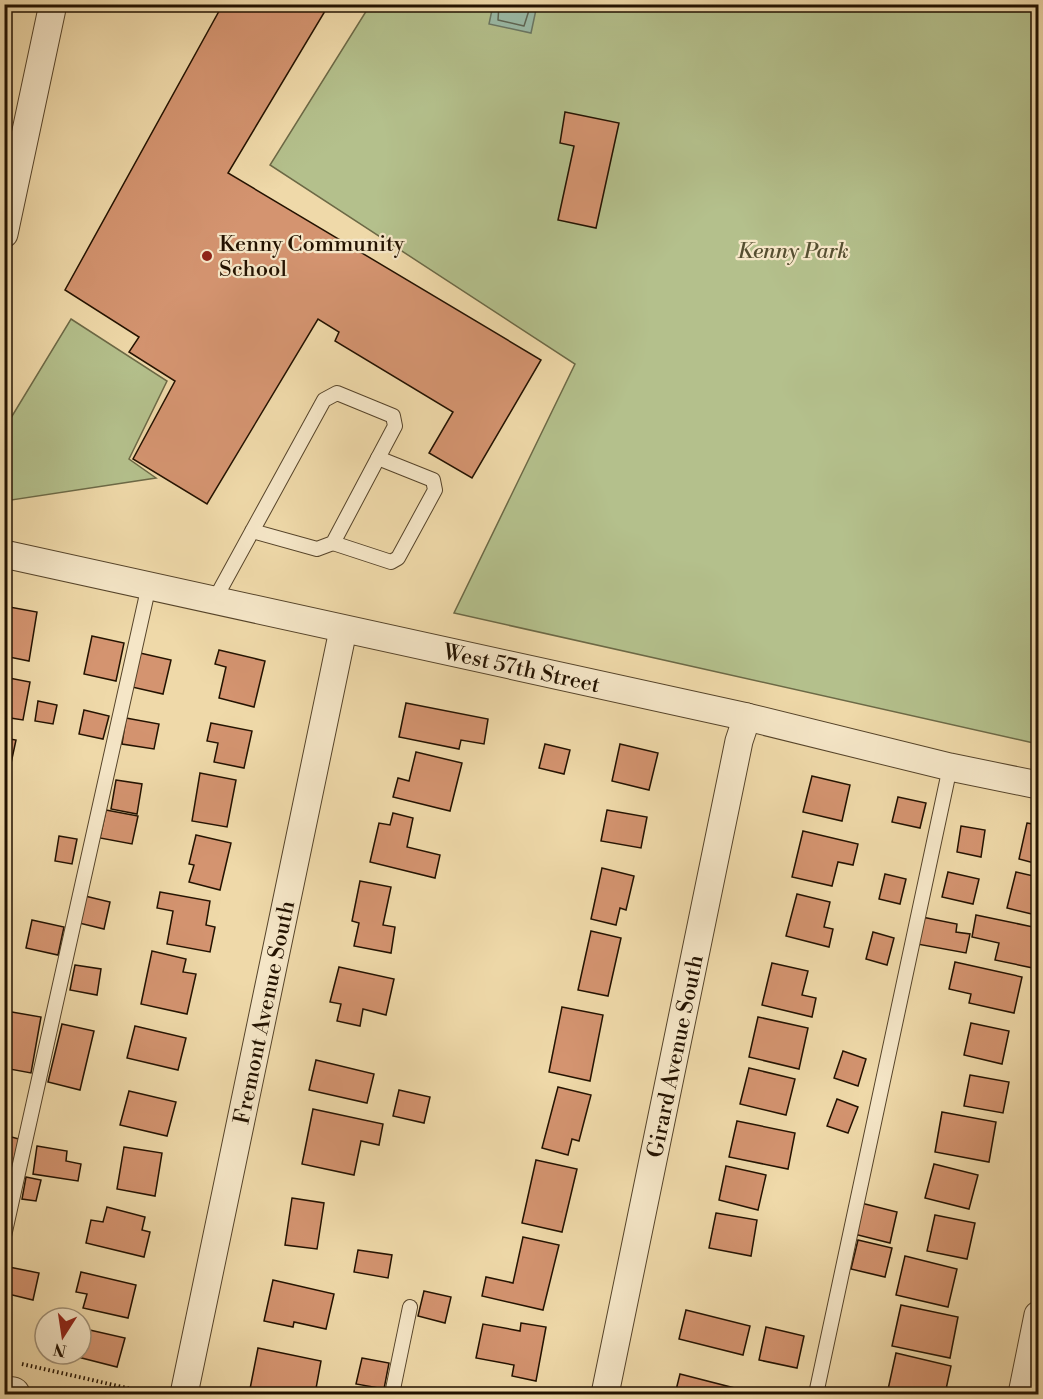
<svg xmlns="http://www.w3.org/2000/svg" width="1043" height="1399" font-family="'Libre Bodoni',serif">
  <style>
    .green { fill: #b4c08c; stroke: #6c6946; stroke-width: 1.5 }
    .water { fill: #9abaa7; stroke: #6a7764; stroke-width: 1.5 }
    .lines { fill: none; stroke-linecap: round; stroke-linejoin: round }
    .shore { stroke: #5e6654; stroke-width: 1.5 }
    .building { fill: #d49470; stroke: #231200; stroke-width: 1.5 }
    .service-casing { stroke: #56442a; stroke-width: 16 }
    .minor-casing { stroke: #56442a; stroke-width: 29 }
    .tertiary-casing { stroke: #56442a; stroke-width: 35 }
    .path { stroke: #231200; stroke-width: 4; stroke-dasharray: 1.5 3; stroke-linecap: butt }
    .service { stroke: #f5e6c7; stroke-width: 14 }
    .minor { stroke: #f5e6c7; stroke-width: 27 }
    .tertiary { stroke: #f5e6c7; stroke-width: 33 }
    .poi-dot { fill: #8f2418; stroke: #f5e6c7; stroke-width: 2 }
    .labels { text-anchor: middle; stroke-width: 4.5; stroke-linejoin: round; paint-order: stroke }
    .poi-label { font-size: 22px; fill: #231200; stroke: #f5e6c7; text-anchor: start }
    .park-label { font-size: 22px; font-style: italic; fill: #564f31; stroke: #f5e6c7 }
    .street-label { font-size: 22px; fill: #231200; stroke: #f5e6c7 }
  </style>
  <rect width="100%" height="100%" fill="#efd9a9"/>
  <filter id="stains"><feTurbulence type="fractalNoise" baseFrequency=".00333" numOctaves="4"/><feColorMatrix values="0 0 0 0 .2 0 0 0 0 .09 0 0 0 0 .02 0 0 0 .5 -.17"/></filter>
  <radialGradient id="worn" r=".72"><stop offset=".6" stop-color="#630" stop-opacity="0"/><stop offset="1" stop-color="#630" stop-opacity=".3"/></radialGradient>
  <g class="green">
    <path d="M370,5H1038V744L454,613L575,364L270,165Z"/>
    <path d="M71,319L167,381L129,459L156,478L5,501L6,426Z"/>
  </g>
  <path class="water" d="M493,5H537L531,33L489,24Z"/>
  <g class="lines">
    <path class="shore" d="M499,4L498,20L524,26L531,4"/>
  </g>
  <g class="building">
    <path d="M223,4H338L335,10L328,6L228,173L541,360L472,478L429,453L453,412L335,341L339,332L318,319L207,504L133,459L175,381L129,352L139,337L65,290Z"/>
    <path d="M565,112L619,123L596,228L558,220L574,146L560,143Z"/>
    <path d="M4,606L37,612L29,661L4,656Z"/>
    <path d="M92,636L124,643L116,681L84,674Z"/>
    <path d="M219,650L265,661L254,707L219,698L226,667L215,664Z"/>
    <path d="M140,653L171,660L163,694L132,687Z"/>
    <path d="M4,677L30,682L23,720L4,717Z"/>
    <path d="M38,701L57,705L53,724L35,721Z"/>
    <path d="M406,703L488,719L484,744L461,740L459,749L399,737Z"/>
    <path d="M84,710L109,716L103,739L79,734Z"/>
    <path d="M126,718L159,724L154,749L122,744Z"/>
    <path d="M211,723L252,731L244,768L214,762L218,743L207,741Z"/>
    <path d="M4,738L16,740L7,782L4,781Z"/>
    <path d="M545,744L570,750L564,774L539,768Z"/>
    <path d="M620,744L658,753L649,790L612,781Z"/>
    <path d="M416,752L462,763L450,811L393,797L398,778L409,781Z"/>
    <path d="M200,773L236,780L227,827L192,821Z"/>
    <path d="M812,776L850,785L842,821L803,812Z"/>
    <path d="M116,780L142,784L137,814L111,809Z"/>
    <path d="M898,797L926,803L920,828L892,822Z"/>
    <path d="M106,810L138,816L132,844L100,838Z"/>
    <path d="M607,810L647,817L641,848L601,841Z"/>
    <path d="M393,813L413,818L407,847L440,855L435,878L370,862L379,823L390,825Z"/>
    <path d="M1027,823L1038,825V864L1019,859Z"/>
    <path d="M961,826L985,830L981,857L957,852Z"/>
    <path d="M803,831L858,844L853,865L838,862L832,886L792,877Z"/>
    <path d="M196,835L231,843L220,890L189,882L194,865L189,864Z"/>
    <path d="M59,836L77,839L72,864L55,861Z"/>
    <path d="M602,868L634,876L626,910L620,908L616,925L591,919Z"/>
    <path d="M948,872L979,879L973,904L942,897Z"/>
    <path d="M1016,872L1038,877L1036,915L1007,908Z"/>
    <path d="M885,874L906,879L900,904L879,899Z"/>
    <path d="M360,881L391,887L383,925L395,927L391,953L354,946L359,923L352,921Z"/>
    <path d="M160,892L210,901L206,925L215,927L210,952L167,944L173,911L157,908Z"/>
    <path d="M797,894L830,902L824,927L833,929L829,947L786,936Z"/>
    <path d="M85,896L110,902L104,929L79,923Z"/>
    <path d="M976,915L1038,928L1033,968L995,960L999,943L972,937Z"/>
    <path d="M922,917L957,924L956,932L970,934L966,953L917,944Z"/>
    <path d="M32,920L64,927L58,955L26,948Z"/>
    <path d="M591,931L621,938L608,996L578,990Z"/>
    <path d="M873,932L894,938L887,965L866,959Z"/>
    <path d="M152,951L186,959L183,972L196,974L187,1014L141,1004Z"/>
    <path d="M955,962L1022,977L1014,1013L969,1003L971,994L949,989Z"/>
    <path d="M772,963L808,971L802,995L816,998L812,1017L762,1005Z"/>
    <path d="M75,965L101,969L97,995L70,990Z"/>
    <path d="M339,967L394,979L386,1015L363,1009L360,1026L337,1021L341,1004L330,1002Z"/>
    <path d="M562,1007L603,1015L590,1081L549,1072Z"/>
    <path d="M6,1011L41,1017L31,1073L4,1068Z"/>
    <path d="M758,1017L808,1028L799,1069L749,1057Z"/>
    <path d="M971,1023L1009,1031L1002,1064L964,1055Z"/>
    <path d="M62,1024L94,1031L80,1090L48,1082Z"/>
    <path d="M135,1026L186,1038L178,1070L127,1058Z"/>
    <path d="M843,1051L866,1059L858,1086L834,1078Z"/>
    <path d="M316,1060L374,1074L367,1103L309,1090Z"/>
    <path d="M749,1068L795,1079L786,1115L740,1104Z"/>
    <path d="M970,1075L1009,1082L1003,1113L964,1106Z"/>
    <path d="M558,1087L591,1095L579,1141L572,1139L568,1155L542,1148Z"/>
    <path d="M399,1090L430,1097L424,1123L393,1116Z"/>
    <path d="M129,1091L176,1102L167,1136L120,1125Z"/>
    <path d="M837,1099L858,1107L848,1133L827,1126Z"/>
    <path d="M313,1109L383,1124L379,1145L361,1141L354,1175L302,1164Z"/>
    <path d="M942,1112L996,1122L989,1162L935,1152Z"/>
    <path d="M737,1121L795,1133L788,1169L729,1157Z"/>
    <path d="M4,1135L19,1139L12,1168L4,1166Z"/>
    <path d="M37,1146L67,1151L66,1161L81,1164L78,1181L33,1174Z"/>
    <path d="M124,1147L162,1153L155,1196L117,1189Z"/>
    <path d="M536,1160L577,1169L562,1232L522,1223Z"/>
    <path d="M934,1164L978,1175L969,1209L925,1198Z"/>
    <path d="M726,1166L766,1175L758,1210L719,1200Z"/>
    <path d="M26,1177L41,1180L36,1201L22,1199Z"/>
    <path d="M292,1198L324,1203L317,1249L285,1245Z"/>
    <path d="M861,1203L897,1212L890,1243L854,1234Z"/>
    <path d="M107,1207L145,1217L142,1230L150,1232L144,1257L86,1243L91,1220L103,1222Z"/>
    <path d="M716,1213L757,1220L751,1256L709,1248Z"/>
    <path d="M935,1215L975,1223L967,1259L927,1251Z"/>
    <path d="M523,1237L559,1245L543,1310L482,1296L486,1277L513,1283Z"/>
    <path d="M858,1240L892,1248L885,1277L851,1269Z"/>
    <path d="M358,1250L392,1255L388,1278L354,1272Z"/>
    <path d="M905,1256L957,1269L948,1307L896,1295Z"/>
    <path d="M9,1267L39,1273L33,1300L4,1293Z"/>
    <path d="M81,1272L136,1285L128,1318L83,1308L87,1294L76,1292Z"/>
    <path d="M273,1280L334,1294L326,1329L294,1322L293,1327L264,1321Z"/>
    <path d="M424,1291L451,1297L445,1323L418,1316Z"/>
    <path d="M901,1305L958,1317L950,1358L892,1346Z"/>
    <path d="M686,1310L750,1326L743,1355L679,1339Z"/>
    <path d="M521,1323L546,1327L536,1381L512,1376L514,1365L476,1358L483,1324L520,1331Z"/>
    <path d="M766,1327L804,1336L797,1368L759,1360Z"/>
    <path d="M81,1328L125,1338L117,1367L66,1354H81Z"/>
    <path d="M258,1348L321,1361L315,1394H249Z"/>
    <path d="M896,1353L951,1366L945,1394H887Z"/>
    <path d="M362,1358L389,1363L384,1389L356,1384Z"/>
    <path d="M680,1374L754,1393L753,1394H675Z"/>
  </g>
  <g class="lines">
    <g class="service-casing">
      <g id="service">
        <path d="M333,543L391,562L398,558L435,490L433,480L378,458"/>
        <path d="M215,599L324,400L337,393L393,416L395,426L333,543L317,549L252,531"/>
        <path d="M4,1236L149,585"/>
        <path d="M392,1394L410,1307"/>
        <path d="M816,1394L950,767"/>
      </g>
    </g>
    <g class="minor-casing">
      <g id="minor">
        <path d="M4,234L53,4"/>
        <path id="s1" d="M4,554L747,717L950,767L1038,785"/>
        <path id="s2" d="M184,1394L343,630"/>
        <path id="s3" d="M605,1394L739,741L747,717"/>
        <path d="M1022,1394L1038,1315"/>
      </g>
    </g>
    <g class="tertiary-casing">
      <path id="tertiary" d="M4,1393L13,1394"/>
    </g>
    <path class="path" d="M22,1364L153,1394"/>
    <use href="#service" class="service"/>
    <use href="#minor" class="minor"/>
    <use href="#tertiary" class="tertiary"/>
  </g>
  <circle class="poi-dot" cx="207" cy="256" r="6"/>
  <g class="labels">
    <g class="poi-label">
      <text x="219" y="251">Kenny Community<tspan x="219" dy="25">School</tspan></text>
    </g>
    <g class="park-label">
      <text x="793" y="258">Kenny Park</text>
    </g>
    <g class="street-label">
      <text dy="8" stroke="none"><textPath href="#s1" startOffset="530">West 57th Street</textPath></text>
      <text dy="8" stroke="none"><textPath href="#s2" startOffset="390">Fremont Avenue South</textPath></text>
      <text dy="8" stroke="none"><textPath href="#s3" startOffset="345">Girard Avenue South</textPath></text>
    </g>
  </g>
  <rect width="1043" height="1399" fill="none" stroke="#efd9a9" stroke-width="24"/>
  <rect x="6" y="6" width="1031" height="1387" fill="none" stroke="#231200" stroke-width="3"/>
  <rect x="12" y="12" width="1019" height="1375" fill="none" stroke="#231200" stroke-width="1.5"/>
  <g transform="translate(63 1336) rotate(192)"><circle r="28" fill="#f5e6c7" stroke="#a19177" stroke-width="1.5"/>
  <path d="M0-4.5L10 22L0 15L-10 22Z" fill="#8f2418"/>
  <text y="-9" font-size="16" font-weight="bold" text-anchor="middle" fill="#231200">N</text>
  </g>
  <rect width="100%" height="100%" filter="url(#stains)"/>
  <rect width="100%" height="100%" fill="url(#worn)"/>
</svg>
